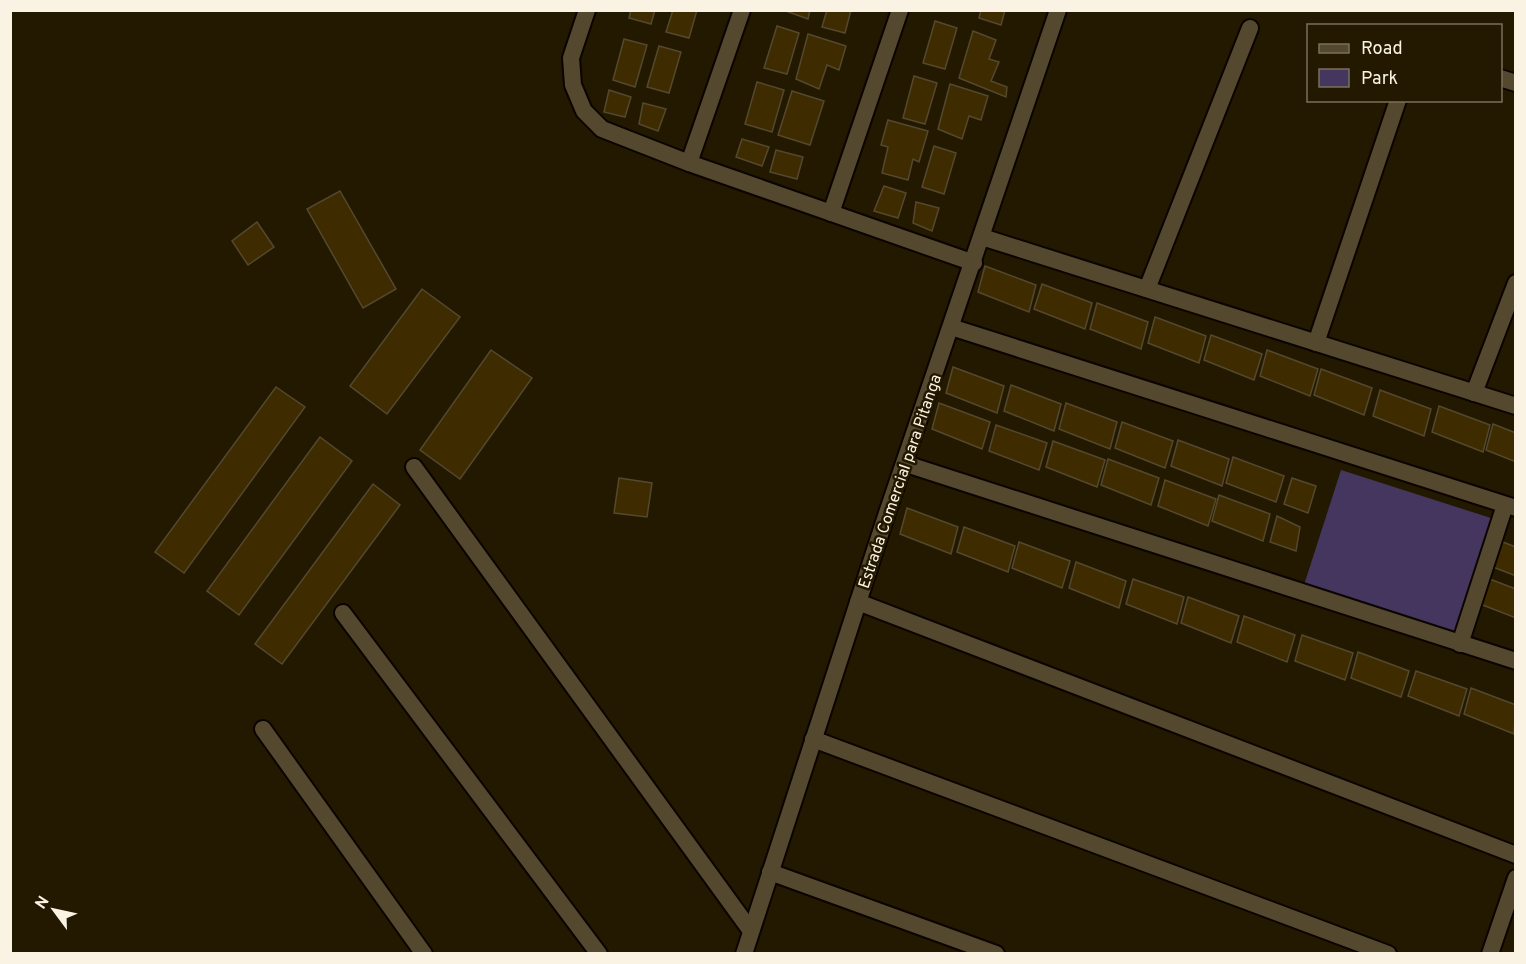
<svg xmlns="http://www.w3.org/2000/svg" width="1526" height="964" font-family="Overpass,sans-serif">
  <style>
    .green { fill: #45365f }
    .building { fill: #3e2c00; stroke: #54492f; stroke-width: 1.5 }
    .lines { fill: none; stroke-linecap: round; stroke-linejoin: round }
    .minor-casing { stroke: #0c0400; stroke-width: 20 }
    .minor { stroke: #54492f; stroke-width: 16 }
    .labels { text-anchor: middle; stroke-width: 5; stroke-linejoin: round; paint-order: stroke }
    .street-label { font-size: 16px; fill: #faf3e4; stroke: #231901 }
  </style>
  <rect width="100%" height="100%" fill="#231901"/>
  <path class="green" d="M1341,470L1494,519L1457,634L1304,585Z"/>
  <g class="building">
    <path d="M631,10H655L651,24L629,18Z"/>
    <path d="M673,10H697L689,38L666,32Z"/>
    <path d="M783,10H810L808,19Z"/>
    <path d="M827,10H851L845,33L822,27Z"/>
    <path d="M981,10H1005L1001,25L979,18Z"/>
    <path d="M935,21L957,28L945,69L923,63Z"/>
    <path d="M777,26L799,33L787,74L764,68Z"/>
    <path d="M973,31L996,40L989,59L999,62L991,81L1007,87L1006,97L959,78Z"/>
    <path d="M808,34L846,46L839,70L827,65L819,89L796,79Z"/>
    <path d="M624,39L647,45L635,87L613,80Z"/>
    <path d="M659,46L681,52L669,93L647,87Z"/>
    <path d="M914,76L937,83L925,124L903,118Z"/>
    <path d="M757,82L784,90L772,132L745,124Z"/>
    <path d="M950,84L988,96L981,120L969,116L962,139L938,129Z"/>
    <path d="M609,90L631,97L625,117L604,112Z"/>
    <path d="M792,91L824,101L810,145L778,135Z"/>
    <path d="M643,103L666,109L658,131L639,124Z"/>
    <path d="M888,120L928,131L919,162L913,159L908,180L882,173L888,147L881,145Z"/>
    <path d="M742,139L769,147L762,166L736,157Z"/>
    <path d="M934,146L956,153L944,194L922,187Z"/>
    <path d="M776,150L803,157L797,179L770,172Z"/>
    <path d="M884,186L906,193L898,218L874,211Z"/>
    <path d="M340,191L396,289L363,308L307,209Z"/>
    <path d="M916,202L939,208L932,231L913,223Z"/>
    <path d="M257,222L274,247L248,265L232,241Z"/>
    <path d="M985,266L1036,285L1029,312L978,292Z"/>
    <path d="M1042,284L1092,303L1085,329L1034,309Z"/>
    <path d="M422,289L460,317L387,414L350,386Z"/>
    <path d="M1097,303L1148,322L1141,349L1090,329Z"/>
    <path d="M1155,317L1206,336L1199,363L1148,343Z"/>
    <path d="M1211,335L1262,354L1254,380L1204,360Z"/>
    <path d="M491,350L532,378L460,479L420,450Z"/>
    <path d="M1267,350L1318,369L1310,396L1260,376Z"/>
    <path d="M953,367L1004,386L997,413L946,393Z"/>
    <path d="M1321,369L1372,388L1364,415L1314,395Z"/>
    <path d="M1011,385L1061,404L1054,431L1004,411Z"/>
    <path d="M276,387L305,407L184,573L155,552Z"/>
    <path d="M1380,390L1431,409L1424,436L1373,416Z"/>
    <path d="M939,403L990,422L982,449L932,429Z"/>
    <path d="M1066,403L1117,422L1110,449L1059,429Z"/>
    <path d="M1439,406L1490,425L1483,452L1432,432Z"/>
    <path d="M1122,422L1173,441L1165,468L1115,448Z"/>
    <path d="M1493,424L1516,433V462L1486,450Z"/>
    <path d="M996,425L1047,443L1039,470L989,451Z"/>
    <path d="M320,437L352,461L239,615L207,591Z"/>
    <path d="M1178,440L1229,459L1222,486L1171,466Z"/>
    <path d="M1053,441L1105,460L1097,487L1046,467Z"/>
    <path d="M1233,457L1284,476L1276,502L1226,483Z"/>
    <path d="M1108,459L1159,478L1151,505L1101,485Z"/>
    <path d="M619,478L652,483L647,517L614,513Z"/>
    <path d="M1292,478L1316,486L1308,513L1284,504Z"/>
    <path d="M1165,480L1216,499L1208,526L1158,506Z"/>
    <path d="M373,484L400,505L282,664L255,644Z"/>
    <path d="M1219,495L1270,514L1263,541L1212,521Z"/>
    <path d="M907,508L958,527L951,554L900,534Z"/>
    <path d="M1277,516L1300,527L1296,551L1270,542Z"/>
    <path d="M964,527L1015,546L1008,572L957,552Z"/>
    <path d="M1500,541L1516,547V576L1493,567Z"/>
    <path d="M1019,542L1070,561L1062,588L1012,568Z"/>
    <path d="M1076,562L1126,581L1119,608L1069,588Z"/>
    <path d="M1487,578L1516,589V618L1480,604Z"/>
    <path d="M1133,579L1184,597L1177,624L1126,604Z"/>
    <path d="M1188,597L1239,616L1231,643L1181,623Z"/>
    <path d="M1244,616L1295,635L1287,662L1237,642Z"/>
    <path d="M1302,635L1353,653L1345,680L1295,661Z"/>
    <path d="M1358,652L1409,671L1401,697L1351,678Z"/>
    <path d="M1416,671L1467,689L1459,716L1408,696Z"/>
    <path d="M1471,688L1516,705L1514,734L1464,714Z"/>
  </g>
  <g class="lines">
    <g class="minor-casing">
      <g id="minor">
        <path d="M587,10L571,58L573,85L584,111L602,129L689,163L974,263"/>
        <path d="M1500,78L1516,83"/>
        <path d="M689,163L742,10"/>
        <path d="M831,213L900,10"/>
        <path d="M982,237L1516,406"/>
        <path d="M1147,289L1250,28"/>
        <path d="M951,327L1516,508"/>
        <path d="M1316,343L1398,100"/>
        <path d="M1474,393L1516,283"/>
        <path d="M906,464L1516,661"/>
        <path d="M414,467L751,931"/>
        <path d="M858,602L1516,855"/>
        <path d="M343,613L599,954"/>
        <path d="M1460,644L1505,505"/>
        <path d="M263,729L424,954"/>
        <path d="M813,739L1388,954"/>
        <path d="M770,872L996,954"/>
        <path d="M744,954L887,513L1058,10"/>
        <path d="M1490,954L1516,878"/>
      </g>
    </g>
    <use href="#minor" class="minor"/>
  </g>
  <g class="labels">
    <g class="street-label">
      <text transform="translate(899 481) rotate(-71)" y="6">Estrada Comercial para Pitanga</text>
    </g>
  </g>
  <rect width="1526" height="964" fill="none" stroke="#faf3e4" stroke-width="24"/>
  <rect x="1307" y="24" width="195" height="78" fill="#231901" stroke="#79705c" stroke-width="1.5"/>
  <rect x="1319" y="44" width="30" height="9" fill="#54492f" stroke="#79705c" stroke-width="1.5"/>
  <text x="1361" y="54" font-size="18" fill="#faf3e4">Road</text>
  <rect x="1319" y="69" width="30" height="18" fill="#45365f" stroke="#79705c" stroke-width="1.5"/>
  <text x="1361" y="84" font-size="18" fill="#faf3e4">Park</text>
  <g transform="translate(54 910) rotate(303)" stroke="#231901" stroke-width="4.5" paint-order="stroke">
  <path d="M0-4.5L10 22L0 15L-10 22Z" fill="#faf3e4"/>
  <text y="-9" font-size="16" font-weight="bold" text-anchor="middle" fill="#faf3e4">N</text>
  </g>
</svg>
